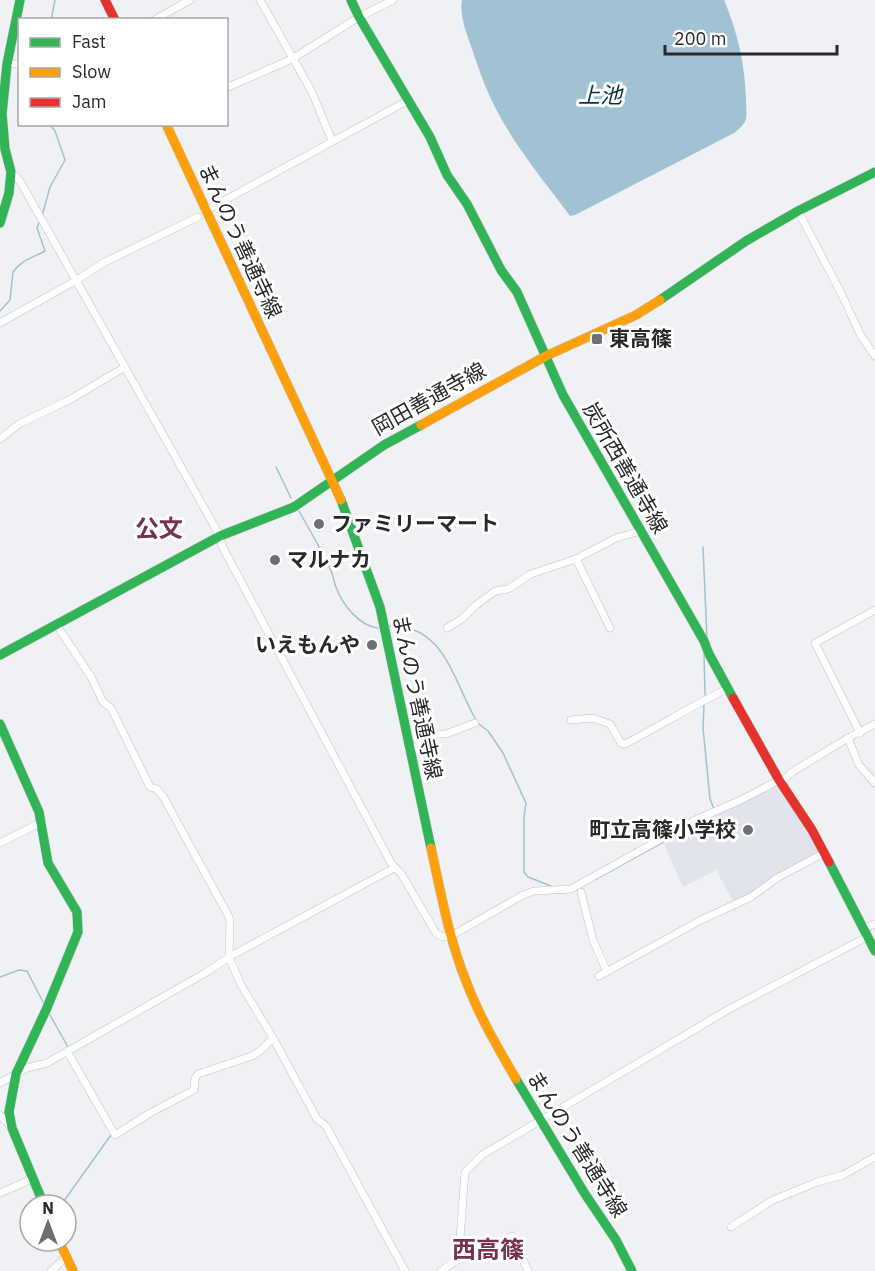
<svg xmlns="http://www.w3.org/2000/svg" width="875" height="1271" font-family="'IBM Plex Sans','Noto Sans JP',sans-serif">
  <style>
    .built { fill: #e2e4ed }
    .water { fill: #a1c2d2 }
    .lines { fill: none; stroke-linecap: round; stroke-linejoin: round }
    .stream { stroke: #a1c2d2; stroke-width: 1.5 }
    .street-casing { stroke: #c3c3c6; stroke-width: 8 }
    .fast-casing { stroke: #c3c3c6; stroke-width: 10 }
    .slow-casing { stroke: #c3c3c6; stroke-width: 10 }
    .jam-casing { stroke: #c3c3c6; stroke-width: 10 }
    .street { stroke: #fdfdfd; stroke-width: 7 }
    .fast { stroke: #30b455; stroke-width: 9 }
    .slow { stroke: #ff9f0a; stroke-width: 9 }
    .jam { stroke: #e5322d; stroke-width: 9 }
    .poi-dot { fill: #6e6f71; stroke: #fff; stroke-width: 2 }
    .labels { text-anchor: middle; stroke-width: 6; stroke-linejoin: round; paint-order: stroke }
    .street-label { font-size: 21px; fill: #28292b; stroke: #fff }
    .poi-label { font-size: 21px; font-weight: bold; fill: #28292b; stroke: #fff; text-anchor: start }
    .water-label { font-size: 22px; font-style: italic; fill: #0a3445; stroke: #fff }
    .quarter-label { font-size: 24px; font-weight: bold; fill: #763351; stroke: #fff }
  </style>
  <rect width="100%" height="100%" fill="#f0f1f4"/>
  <path class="built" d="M779,785L820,853L749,895L733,901L716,870L683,887L664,844L715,816Z"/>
  <path class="water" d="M462,0H724C738,33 745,65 746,100C746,106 747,114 746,119C744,125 739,129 734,133L575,215L570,216C544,181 516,148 496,109C486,90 479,70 472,49C467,35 459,15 462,0Z"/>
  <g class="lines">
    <g class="stream">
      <path d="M51,20L55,0"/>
      <path d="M42,216L50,187L65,160L55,131L50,124"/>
      <path d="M0,311L10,300L13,272C22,259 33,258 45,251L37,228L40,220"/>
      <path d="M276,467L291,498"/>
      <path d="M299,511C310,531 323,552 332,573C334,578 334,583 336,587C342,604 359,626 378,628"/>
      <path d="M703,547L707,639"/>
      <path d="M388,626C444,623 453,680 476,720"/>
      <path d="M704,654L705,695"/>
      <path d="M704,704L703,728L710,799L714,809"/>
      <path d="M479,724L488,731L503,753L526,803L524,817V872L528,877L551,886"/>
      <path d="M596,879L705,819"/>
      <path d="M557,893L570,892"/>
      <path d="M0,977L19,970L27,971L43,1002"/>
      <path d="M50,1015L68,1047"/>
      <path d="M61,1205L111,1135"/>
    </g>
    <g class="street-casing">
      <g id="street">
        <path d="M260,0L312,92L332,141"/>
        <path d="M154,20L190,0"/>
        <path d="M7,64H20"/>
        <path d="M226,88L292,59L359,17L393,0"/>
        <path d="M11,172L20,181L220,536L222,546L391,863L402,875L436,933L442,937L451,936L523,895L534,891L571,889L695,820L741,800L779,780"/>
        <path d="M205,211L407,101"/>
        <path d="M798,211L841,293L861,336L875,356"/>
        <path d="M0,323L77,280L103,263L198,217"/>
        <path d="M0,439L19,424L71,399L125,367"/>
        <path d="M576,559L610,628"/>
        <path d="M56,624L91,677L103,702L111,708L150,787L157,789L164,798L229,917L230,922L229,957L241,985L273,1038L317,1119L326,1126L405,1271"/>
        <path d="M447,628L462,619L476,605L495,591L508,589L531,574L576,559L616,538L641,531"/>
        <path d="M571,720L593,718L610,724L621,743L625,744C660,726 693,705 729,688"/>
        <path d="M860,733L815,643L875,610"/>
        <path d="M848,738L859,765L875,783"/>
        <path d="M409,751L436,734H446L475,723"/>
        <path d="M786,778L792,772L848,738L875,724"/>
        <path d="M0,843L42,822"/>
        <path d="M581,892L593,940L607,972"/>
        <path d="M867,927L875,924"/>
        <path d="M599,976L701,920L751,897L777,878L824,853"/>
        <path d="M67,1051L115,1135L150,1113L194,1090L195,1078L198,1074L252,1056L260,1051L273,1038"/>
        <path d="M0,1083L27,1068L47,1063L207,972L229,957L394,868"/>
        <path d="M0,1115L12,1128"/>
        <path d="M0,1193L32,1179"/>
        <path d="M731,1227L771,1201L817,1182L843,1175L875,1157"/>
        <path d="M457,1260L459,1252L465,1172L482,1155L731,1008L867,937"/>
        <path d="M51,1271L66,1257"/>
        <path d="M441,1271L457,1260L469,1257L512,1236L528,1271"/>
      </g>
    </g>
    <g class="fast-casing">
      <g id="fast">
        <path d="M351,0L359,17L430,137L447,175L467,204L501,270L517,292L563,395L704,641L709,654L733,698"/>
        <path d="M0,223L9,193L11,172L5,149L2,114L7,64L20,0"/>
        <path d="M660,300L746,241L798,211L875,172"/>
        <path d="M341,500L380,607L431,848"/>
        <path d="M0,655L220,536L294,507L384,445L421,425"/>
        <path d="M0,724L39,812L48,863L77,912L78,932L46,1010L16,1074L9,1112L12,1128L44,1205"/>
        <path d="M829,862L875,951"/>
        <path d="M516,1079L585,1194L616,1240L632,1271"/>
      </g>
    </g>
    <g class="slow-casing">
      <g id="slow">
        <path d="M166,124L341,500"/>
        <path d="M421,425L546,356L636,315L660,300"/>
        <path d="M431,848C441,893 449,939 466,981C479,1016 498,1048 516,1079"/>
        <path d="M59,1241L73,1271"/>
      </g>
    </g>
    <g class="jam-casing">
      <g id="jam">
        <path d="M105,0L115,20"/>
        <path d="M733,698L779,780L812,830L829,862"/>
      </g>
    </g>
    <use href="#street" class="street"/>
    <use href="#fast" class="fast"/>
    <use href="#slow" class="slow"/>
    <use href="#jam" class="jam"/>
  </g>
  <g class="poi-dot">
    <rect x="591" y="333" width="12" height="12" rx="3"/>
    <circle cx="319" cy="524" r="6"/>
    <circle cx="275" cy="560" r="6"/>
    <circle cx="372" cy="645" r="6"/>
    <circle cx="748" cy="830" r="6"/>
  </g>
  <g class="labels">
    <g class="street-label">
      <text transform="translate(240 241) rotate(65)" y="7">まんのう善通寺線</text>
      <text transform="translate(429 399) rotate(-29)" y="7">岡田善通寺線</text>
      <text transform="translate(625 468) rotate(60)" y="7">炭所西善通寺線</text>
      <text transform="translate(417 697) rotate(78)" y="7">まんのう善通寺線</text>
      <text transform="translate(577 1144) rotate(58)" y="7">まんのう善通寺線</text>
    </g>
    <g class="poi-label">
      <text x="609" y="346">東高篠</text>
      <text x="331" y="531">ファミリーマート</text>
      <text x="287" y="567">マルナカ</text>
      <text x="360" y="652" text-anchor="end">いえもんや</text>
      <text x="736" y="837" text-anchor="end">町立高篠小学校</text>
    </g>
    <g class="water-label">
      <text x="600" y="103">上池</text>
    </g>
    <g class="quarter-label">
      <text x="159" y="537">公文</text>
      <text x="488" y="1258">西高篠</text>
    </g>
  </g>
  <rect x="18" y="18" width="210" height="108" fill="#ffffff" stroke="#a9a9aa" stroke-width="1.5"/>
  <rect x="30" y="38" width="30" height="9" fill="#30b455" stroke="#a9a9aa" stroke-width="1.5"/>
  <text x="72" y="48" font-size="18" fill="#28292b">Fast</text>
  <rect x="30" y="68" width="30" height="9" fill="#ff9f0a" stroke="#a9a9aa" stroke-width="1.5"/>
  <text x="72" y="78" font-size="18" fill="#28292b">Slow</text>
  <rect x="30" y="98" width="30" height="9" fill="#e5322d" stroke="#a9a9aa" stroke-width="1.5"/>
  <text x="72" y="108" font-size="18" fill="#28292b">Jam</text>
  <g transform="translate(48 1223)"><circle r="28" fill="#ffffff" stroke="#a9a9aa" stroke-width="1.5"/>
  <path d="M0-4.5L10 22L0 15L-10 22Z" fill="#6e6f71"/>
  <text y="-9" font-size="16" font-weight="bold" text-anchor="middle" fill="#28292b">N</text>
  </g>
  <path d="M665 45v9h172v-9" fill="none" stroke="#28292b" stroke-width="3"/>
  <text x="674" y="45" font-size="18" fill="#28292b" stroke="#ffffff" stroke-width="4.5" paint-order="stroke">200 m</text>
</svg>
